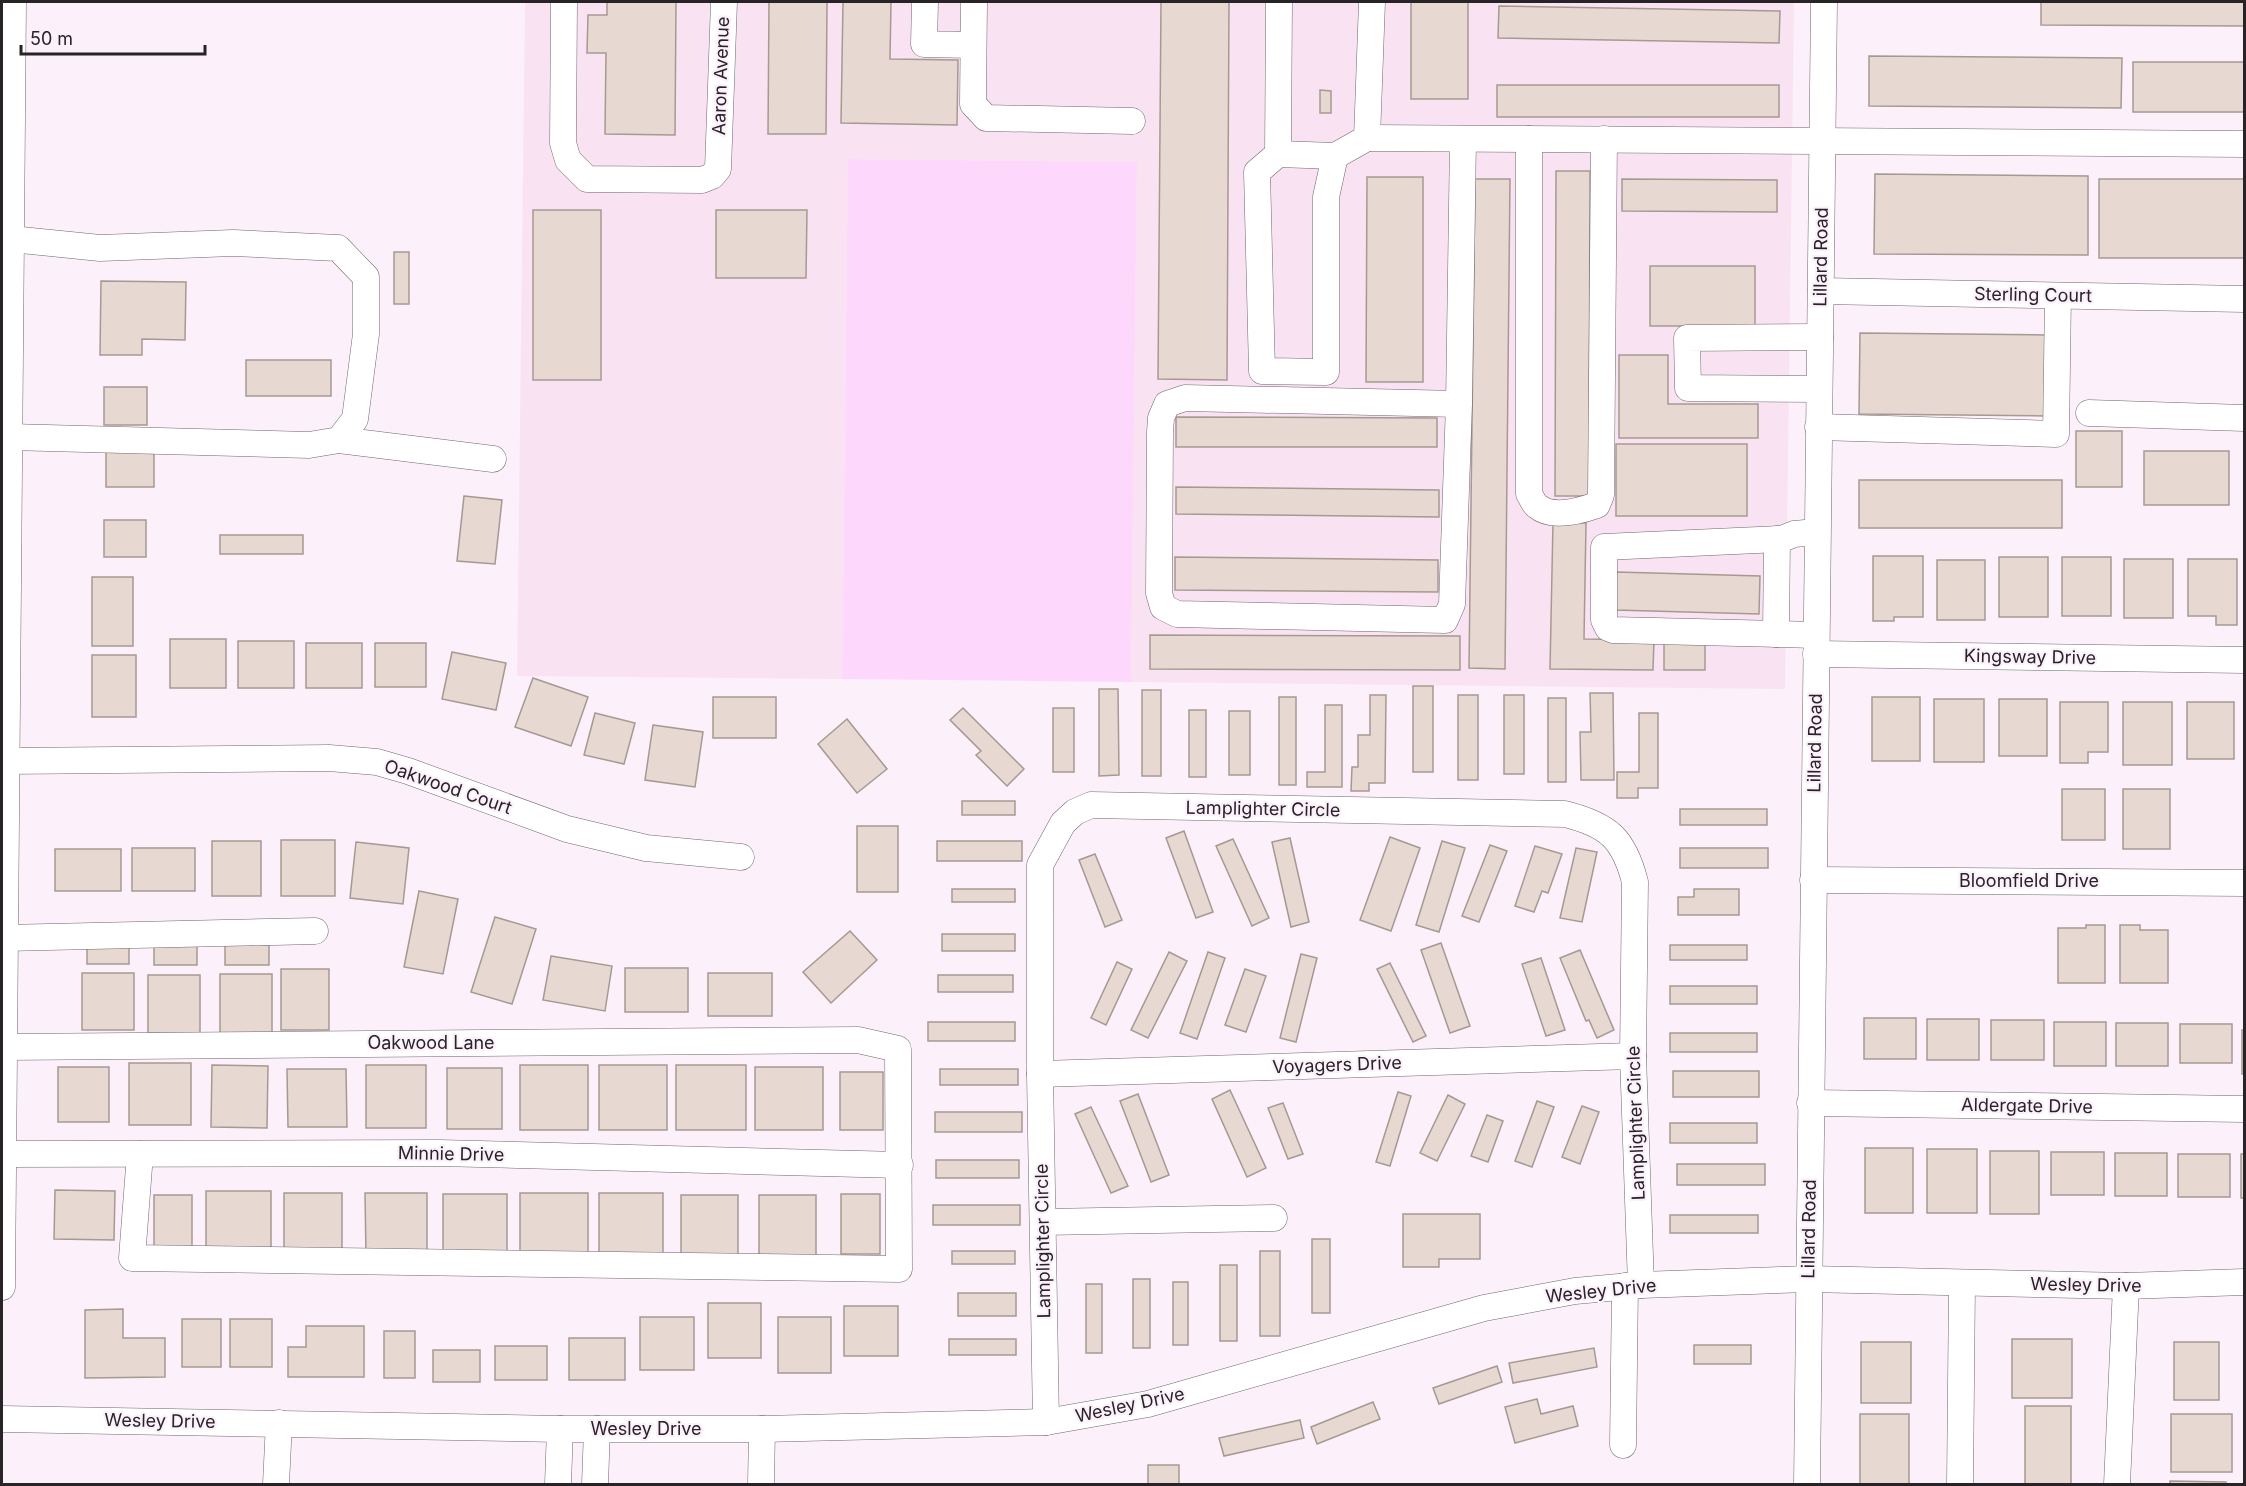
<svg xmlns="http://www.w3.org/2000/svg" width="2246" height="1486" font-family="Inter,sans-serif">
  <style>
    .industrial { fill: #f9e3f2 }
    .green { fill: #fdd8fc }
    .building { fill: #e7d9d1; stroke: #a69991; stroke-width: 1.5 }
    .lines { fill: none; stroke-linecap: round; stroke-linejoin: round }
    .minor-casing { stroke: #70666f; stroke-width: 27 }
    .minor { stroke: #fff; stroke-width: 26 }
    .labels { text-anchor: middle; stroke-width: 4.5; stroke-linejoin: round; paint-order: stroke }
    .street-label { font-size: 18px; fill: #272327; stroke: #fcf0fb }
  </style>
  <rect width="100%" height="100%" fill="#fcf0fb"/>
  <path class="industrial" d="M525,2H1794L1785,689L1131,682L1137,162L848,159L842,679L517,676Z"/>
  <path class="green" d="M848,159L1137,162L1131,682L842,679Z"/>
  <g class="building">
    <path d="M607,2H676L675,135L605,134L606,53H587L588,15H607Z"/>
    <path d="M769,2H827L826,134H768Z"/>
    <path d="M843,2H891L890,59L958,60L957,125L841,123Z"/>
    <path d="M1161,2H1229L1227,380L1158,379Z"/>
    <rect x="1411" y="2" width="57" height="97"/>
    <path d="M2041,2H2244V26L2041,25Z"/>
    <path d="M1499,6L1780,11L1779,43L1498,38Z"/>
    <path d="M1869,56L2122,58L2121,108L1869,106Z"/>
    <rect x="2133" y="62" width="111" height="50"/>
    <rect x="1497" y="85" width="282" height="32"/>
    <path d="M1320,90L1331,91V113H1320Z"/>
    <path d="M1556,171H1590L1589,496H1555Z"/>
    <path d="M1875,174L2088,176V255L1874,254Z"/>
    <path d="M1367,177H1423V382H1366Z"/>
    <path d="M1475,179H1510L1505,669L1469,668Z"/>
    <path d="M1622,179L1777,180V212L1622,211Z"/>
    <rect x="2099" y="179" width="145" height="79"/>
    <rect x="533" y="210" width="68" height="170"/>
    <path d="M716,210H807L806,278H716Z"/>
    <rect x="394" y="252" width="15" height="52"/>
    <rect x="1650" y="266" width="105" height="60"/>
    <path d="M101,281L186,282L185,340L142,339V355H100Z"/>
    <path d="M1860,333L2047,335L2046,416L1859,414Z"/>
    <path d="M1619,355H1668V404H1758V438H1619Z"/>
    <rect x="246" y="360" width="85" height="36"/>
    <rect x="104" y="387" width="43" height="38"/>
    <path d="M1176,417L1437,418V447H1176Z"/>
    <rect x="2076" y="431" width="46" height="56"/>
    <rect x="1616" y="444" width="131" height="72"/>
    <rect x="106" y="451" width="48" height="36"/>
    <rect x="2144" y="451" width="85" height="54"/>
    <rect x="1859" y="480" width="203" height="48"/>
    <path d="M1176,487L1439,490V517L1176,514Z"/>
    <path d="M464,496L502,500L495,564L457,561Z"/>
    <rect x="104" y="520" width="42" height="37"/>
    <path d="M1553,522L1586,523L1584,639L1654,640L1653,670L1550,669Z"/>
    <rect x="220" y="535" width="83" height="19"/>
    <path d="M1873,556H1923V617H1894V621H1873Z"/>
    <path d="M1175,557L1438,560V592L1175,590Z"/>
    <rect x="1999" y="557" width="49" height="60"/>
    <rect x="2062" y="557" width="49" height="59"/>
    <rect x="2124" y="559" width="49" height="59"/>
    <path d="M2188,559H2237V625H2216V616H2188Z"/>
    <rect x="1937" y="560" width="48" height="60"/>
    <path d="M1616,572L1760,576L1759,614L1615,610Z"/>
    <rect x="92" y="577" width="41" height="69"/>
    <path d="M1150,635L1460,636V670L1150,669Z"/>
    <rect x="170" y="639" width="56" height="49"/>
    <rect x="238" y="641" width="56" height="47"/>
    <rect x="306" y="643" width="56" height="45"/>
    <rect x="375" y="643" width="51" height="44"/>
    <rect x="1664" y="643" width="41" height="27"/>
    <path d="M452,652L506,663L496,710L442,699Z"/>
    <rect x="92" y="655" width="44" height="62"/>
    <path d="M533,678L588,697L571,746L515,727Z"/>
    <rect x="1413" y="686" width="20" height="86"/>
    <path d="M1099,689H1118L1119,775L1099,776Z"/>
    <rect x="1142" y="690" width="19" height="86"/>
    <path d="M1590,693H1613L1614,780H1581L1580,732H1591Z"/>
    <path d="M1370,695H1386L1385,783H1369V791H1351L1352,767H1358V735H1370Z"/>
    <rect x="1458" y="695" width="20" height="85"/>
    <rect x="1504" y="695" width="20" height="79"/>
    <rect x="713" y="697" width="63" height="41"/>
    <rect x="1279" y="697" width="17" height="88"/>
    <rect x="1872" y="697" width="48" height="64"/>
    <rect x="1548" y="698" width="18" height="84"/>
    <rect x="1934" y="699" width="50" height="63"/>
    <rect x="1999" y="699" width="48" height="57"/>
    <path d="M2060,702H2108V752H2088V763H2060Z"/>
    <rect x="2123" y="702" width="49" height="63"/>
    <rect x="2187" y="702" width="47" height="57"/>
    <path d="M1325,705H1342V787H1307V772H1325Z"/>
    <path d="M963,708L1024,769L1007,786L976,755L981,751L950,720Z"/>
    <rect x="1053" y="708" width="21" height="64"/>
    <rect x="1189" y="710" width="17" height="67"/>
    <rect x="1229" y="711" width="21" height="64"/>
    <path d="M595,713L635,723L624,764L584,755Z"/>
    <path d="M1639,713H1658V788H1638V798H1617V772H1639Z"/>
    <path d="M847,719L887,769L857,793L818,744Z"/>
    <path d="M653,725L703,732L695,787L645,780Z"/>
    <rect x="2062" y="789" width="43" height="51"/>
    <rect x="2123" y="789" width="47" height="60"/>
    <rect x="962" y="801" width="53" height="14"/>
    <rect x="1680" y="809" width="87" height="16"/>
    <rect x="857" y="826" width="41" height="66"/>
    <path d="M1184,831L1213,912L1196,918L1166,838Z"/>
    <path d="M1390,837L1420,848L1391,931L1360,920Z"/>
    <path d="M1290,838L1309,922L1291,927L1272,842Z"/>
    <path d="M1233,839L1269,918L1252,926L1216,846Z"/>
    <rect x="281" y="840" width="54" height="56"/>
    <rect x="212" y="841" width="49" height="55"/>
    <rect x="937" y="841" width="85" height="20"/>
    <path d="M1442,841L1465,848L1439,932L1416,925Z"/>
    <path d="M356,842L409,848L403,904L350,898Z"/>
    <path d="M1490,845L1507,851L1479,922L1462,916Z"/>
    <path d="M1535,846L1562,854L1548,893L1542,891L1534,912L1515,906Z"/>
    <rect x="132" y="848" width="63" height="43"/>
    <path d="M1576,848L1597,852L1582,922L1560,918Z"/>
    <rect x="1680" y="848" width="88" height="20"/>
    <rect x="55" y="849" width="66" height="42"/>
    <path d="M1095,854L1122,920L1105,927L1079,860Z"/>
    <rect x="952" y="889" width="63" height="13"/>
    <path d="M1694,889H1739V915H1678V897H1694Z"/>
    <path d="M419,891L458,899L443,974L404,967Z"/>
    <path d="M495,917L536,929L512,1004L471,992Z"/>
    <path d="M2086,925H2105V983H2058V928H2086Z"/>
    <path d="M2120,925H2140V930H2168V983H2120Z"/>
    <path d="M850,931L877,960L831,1003L803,972Z"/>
    <rect x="942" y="934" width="73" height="17"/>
    <path d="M1441,943L1470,1026L1450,1033L1421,950Z"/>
    <rect x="154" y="945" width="43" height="20"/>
    <rect x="225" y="945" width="44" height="20"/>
    <rect x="1670" y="945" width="77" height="15"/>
    <rect x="87" y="947" width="42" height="17"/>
    <path d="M1580,950L1614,1030L1597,1038L1589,1020L1586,1021L1560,958Z"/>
    <path d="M1169,952L1187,961L1148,1038L1131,1030Z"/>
    <path d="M1208,952L1225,958L1197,1039L1180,1033Z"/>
    <path d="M1301,954L1317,958L1296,1042L1280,1038Z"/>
    <path d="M551,956L612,966L605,1011L543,1000Z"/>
    <path d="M1541,958L1565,1030L1546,1036L1522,964Z"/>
    <path d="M1117,962L1132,969L1106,1025L1091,1018Z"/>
    <path d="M1390,963L1426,1036L1413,1042L1377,969Z"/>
    <rect x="625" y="968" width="63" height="44"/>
    <rect x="281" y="969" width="48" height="61"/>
    <path d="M1245,969L1266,976L1246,1032L1225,1025Z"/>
    <rect x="82" y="973" width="52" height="57"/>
    <rect x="708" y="973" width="64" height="43"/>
    <rect x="220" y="974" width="52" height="60"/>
    <rect x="148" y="975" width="52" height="58"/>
    <rect x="938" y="975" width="75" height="17"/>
    <rect x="1670" y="986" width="87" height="18"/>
    <rect x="1864" y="1018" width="52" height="41"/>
    <rect x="1927" y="1019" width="52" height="41"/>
    <rect x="1991" y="1020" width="53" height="40"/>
    <rect x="928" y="1022" width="87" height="19"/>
    <rect x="2054" y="1022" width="52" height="44"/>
    <rect x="2116" y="1023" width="52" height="43"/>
    <rect x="2180" y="1024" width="52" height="39"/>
    <rect x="2242" y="1030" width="2" height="44"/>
    <rect x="1670" y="1033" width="87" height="19"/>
    <rect x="129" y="1063" width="62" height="62"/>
    <path d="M212,1065L268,1066L267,1128L211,1127Z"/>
    <rect x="366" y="1065" width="60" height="63"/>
    <rect x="520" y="1065" width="68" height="65"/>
    <rect x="599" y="1065" width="68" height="65"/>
    <rect x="676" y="1065" width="70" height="65"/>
    <rect x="58" y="1067" width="51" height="55"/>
    <rect x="755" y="1067" width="68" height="63"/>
    <rect x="447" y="1068" width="55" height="61"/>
    <path d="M287,1069H346L347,1127H288Z"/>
    <rect x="940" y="1069" width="78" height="16"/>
    <rect x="1673" y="1071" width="86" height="26"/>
    <rect x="840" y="1072" width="43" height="58"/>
    <path d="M1230,1090L1266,1168L1247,1177L1212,1099Z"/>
    <path d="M1398,1092L1411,1096L1390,1166L1376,1162Z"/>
    <path d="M1138,1094L1169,1175L1151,1182L1120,1101Z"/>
    <path d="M1448,1095L1465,1104L1437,1161L1420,1153Z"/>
    <path d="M1537,1101L1554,1107L1532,1167L1515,1161Z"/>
    <path d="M1283,1103L1303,1154L1288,1159L1268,1108Z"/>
    <path d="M1582,1106L1599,1112L1580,1164L1562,1157Z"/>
    <path d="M1091,1107L1128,1186L1111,1193L1075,1114Z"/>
    <rect x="935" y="1112" width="87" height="20"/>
    <path d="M1487,1115L1503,1121L1488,1162L1471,1156Z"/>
    <rect x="1670" y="1123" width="87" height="20"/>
    <rect x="1865" y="1148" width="48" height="65"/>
    <rect x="1927" y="1149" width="50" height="64"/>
    <rect x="1990" y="1151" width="49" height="63"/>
    <rect x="2051" y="1152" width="53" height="43"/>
    <rect x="2115" y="1153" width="52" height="43"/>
    <rect x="2178" y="1154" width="52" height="43"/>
    <rect x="2241" y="1154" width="3" height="44"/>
    <rect x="936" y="1160" width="83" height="18"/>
    <rect x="1677" y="1164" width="88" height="21"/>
    <path d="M55,1190L115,1191L114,1240L54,1239Z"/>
    <rect x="206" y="1191" width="65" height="64"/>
    <rect x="284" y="1193" width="58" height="61"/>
    <path d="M365,1193H427V1255H366Z"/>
    <rect x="520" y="1193" width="68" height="62"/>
    <rect x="599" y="1193" width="64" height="62"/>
    <path d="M443,1194H507V1257L443,1256Z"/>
    <rect x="841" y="1194" width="39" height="60"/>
    <rect x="154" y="1195" width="38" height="58"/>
    <rect x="681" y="1195" width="57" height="61"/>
    <rect x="759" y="1195" width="57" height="61"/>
    <rect x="933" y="1205" width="87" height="20"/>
    <path d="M1403,1214H1480V1259H1439V1267H1403Z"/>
    <rect x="1670" y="1215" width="88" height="18"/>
    <rect x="1312" y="1239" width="18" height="74"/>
    <rect x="952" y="1251" width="63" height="13"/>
    <rect x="1260" y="1251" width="20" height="85"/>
    <rect x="1220" y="1265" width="17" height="76"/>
    <rect x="1133" y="1279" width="17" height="69"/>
    <rect x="1173" y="1282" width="15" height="63"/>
    <rect x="1086" y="1284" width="16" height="69"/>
    <rect x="958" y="1293" width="58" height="23"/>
    <rect x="708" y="1303" width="53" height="55"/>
    <rect x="844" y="1306" width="54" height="50"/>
    <path d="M123,1309V1338H165V1377L85,1378V1310Z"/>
    <rect x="640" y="1317" width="54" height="53"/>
    <rect x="778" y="1317" width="53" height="56"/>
    <rect x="182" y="1319" width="39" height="48"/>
    <rect x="230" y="1319" width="42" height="48"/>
    <path d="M306,1326H364V1377H288V1347H306Z"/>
    <rect x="384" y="1331" width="31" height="47"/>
    <rect x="569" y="1338" width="56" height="42"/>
    <rect x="949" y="1339" width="67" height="16"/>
    <rect x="2012" y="1339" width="60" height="59"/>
    <rect x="1861" y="1342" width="50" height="61"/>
    <rect x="2174" y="1342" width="45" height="58"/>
    <rect x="1694" y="1345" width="57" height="19"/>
    <rect x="495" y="1346" width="52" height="34"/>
    <path d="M1594,1348L1597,1367L1513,1383L1509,1363Z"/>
    <rect x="433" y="1350" width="47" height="32"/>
    <path d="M1497,1366L1502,1382L1439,1404L1433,1388Z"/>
    <path d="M1537,1399L1541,1414L1573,1406L1578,1426L1515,1443L1505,1407Z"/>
    <path d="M1373,1402L1380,1419L1317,1444L1311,1427Z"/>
    <rect x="2025" y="1406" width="46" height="78"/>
    <rect x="1860" y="1414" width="49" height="70"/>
    <rect x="2171" y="1414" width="61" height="58"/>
    <path d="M1300,1420L1304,1438L1224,1456L1219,1438Z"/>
    <rect x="1148" y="1465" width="31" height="19"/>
    <path d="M2170,1481L2226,1482V1484H2170Z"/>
  </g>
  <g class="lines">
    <g class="minor-casing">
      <g id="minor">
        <path d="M564,2L563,143L568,160L587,179L702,180L712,176L718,169L724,2"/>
        <path d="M925,2L924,44L973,45"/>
        <path d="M974,2L973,104L986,118L1132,121"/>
        <path d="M1279,2L1278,154L1335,156L1367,138L1372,2"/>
        <path d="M1367,138L2244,144"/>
        <path d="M1529,139V494C1532,498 1533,503 1537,506C1552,519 1580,511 1597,505L1601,495L1604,139"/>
        <path d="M1278,154L1257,172L1262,371L1326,372V197L1335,156"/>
        <path d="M1821,291L2244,299"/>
        <path d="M1819,389L1688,388L1687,338L1820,337"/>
        <path d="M1459,404L1185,398L1167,404L1161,418L1160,432L1159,593L1163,607L1177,614L1445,620L1452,604L1459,404L1463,139"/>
        <path d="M2089,413L2244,418"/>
        <path d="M1818,427L2056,434L2058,296"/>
        <path d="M9,437L309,445L339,440L355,419L366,334V277L338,248L233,243L100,248L11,239"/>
        <path d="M339,440L493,459"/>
        <path d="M1776,634L1777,539"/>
        <path d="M1816,635L1613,630L1608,628L1604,620V547L1782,539L1794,534L1817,532"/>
        <path d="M1816,654L2244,660"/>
        <path d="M6,761L329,758L377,762L408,771L567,829L646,848L741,857"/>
        <path d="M1813,880L2244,883"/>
        <path d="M4,938L315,931"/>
        <path d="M4,1047L858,1040L898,1049L899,1269L132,1258L140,1154"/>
        <path d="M1040,1074L1633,1056"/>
        <path d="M1810,1103L2244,1109"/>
        <path d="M3,1154L439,1153L900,1165"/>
        <path d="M1043,1222L1274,1218"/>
        <path d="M2,1287L13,2"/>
        <path d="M2,1419L560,1429H762L1046,1422L1148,1404L1484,1308L1575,1291L1641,1285L1808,1279L2126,1286L2244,1282"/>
        <path d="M1046,1422L1040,1074V865L1063,823L1075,812L1091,805L1565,814C1609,825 1624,839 1635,882L1633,1056L1641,1285"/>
        <path d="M1623,1445L1625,1286"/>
        <path d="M276,1484L279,1423"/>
        <path d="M558,1484L560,1429"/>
        <path d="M595,1484L597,1429"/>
        <path d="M761,1484L762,1429"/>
        <path d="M1807,1484L1824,2"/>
        <path d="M1960,1484L1962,1283"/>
        <path d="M2117,1484L2126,1286"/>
      </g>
    </g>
    <use href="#minor" class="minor"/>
  </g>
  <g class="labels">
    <g class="street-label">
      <text transform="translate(721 76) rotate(-88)" y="6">Aaron Avenue</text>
      <text transform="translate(1821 257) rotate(-89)" y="6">Lillard Road</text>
      <text transform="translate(2033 295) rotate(1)" y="6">Sterling Court</text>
      <text transform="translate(2030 657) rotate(1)" y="6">Kingsway Drive</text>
      <text transform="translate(1815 743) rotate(-89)" y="6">Lillard Road</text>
      <text transform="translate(448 787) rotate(19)" y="6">Oakwood Court</text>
      <text transform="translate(1263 809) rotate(1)" y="6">Lamplighter Circle</text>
      <text x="2029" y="887">Bloomfield Drive</text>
      <text x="431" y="1049">Oakwood Lane</text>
      <text transform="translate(1337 1065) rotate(-2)" y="6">Voyagers Drive</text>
      <text transform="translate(2027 1106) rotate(1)" y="6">Aldergate Drive</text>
      <text transform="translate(1636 1123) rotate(-92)" y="6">Lamplighter Circle</text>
      <text transform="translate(451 1154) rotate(1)" y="6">Minnie Drive</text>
      <text transform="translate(1809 1229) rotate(-89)" y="6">Lillard Road</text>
      <text transform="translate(1043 1241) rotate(-91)" y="6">Lamplighter Circle</text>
      <text transform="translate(2086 1285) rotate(1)" y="6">Wesley Drive</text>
      <text transform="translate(1601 1291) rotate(-6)" y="6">Wesley Drive</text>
      <text transform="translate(1130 1405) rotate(-12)" y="6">Wesley Drive</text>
      <text transform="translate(160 1421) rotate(1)" y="6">Wesley Drive</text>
      <text x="646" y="1435">Wesley Drive</text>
    </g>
  </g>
  <rect width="2246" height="1486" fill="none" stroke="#272327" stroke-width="6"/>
  <path d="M21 45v9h184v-9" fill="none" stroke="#272327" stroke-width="3"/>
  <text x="30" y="45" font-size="18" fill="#272327" stroke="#fcf0fb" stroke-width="4.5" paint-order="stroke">50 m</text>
</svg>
